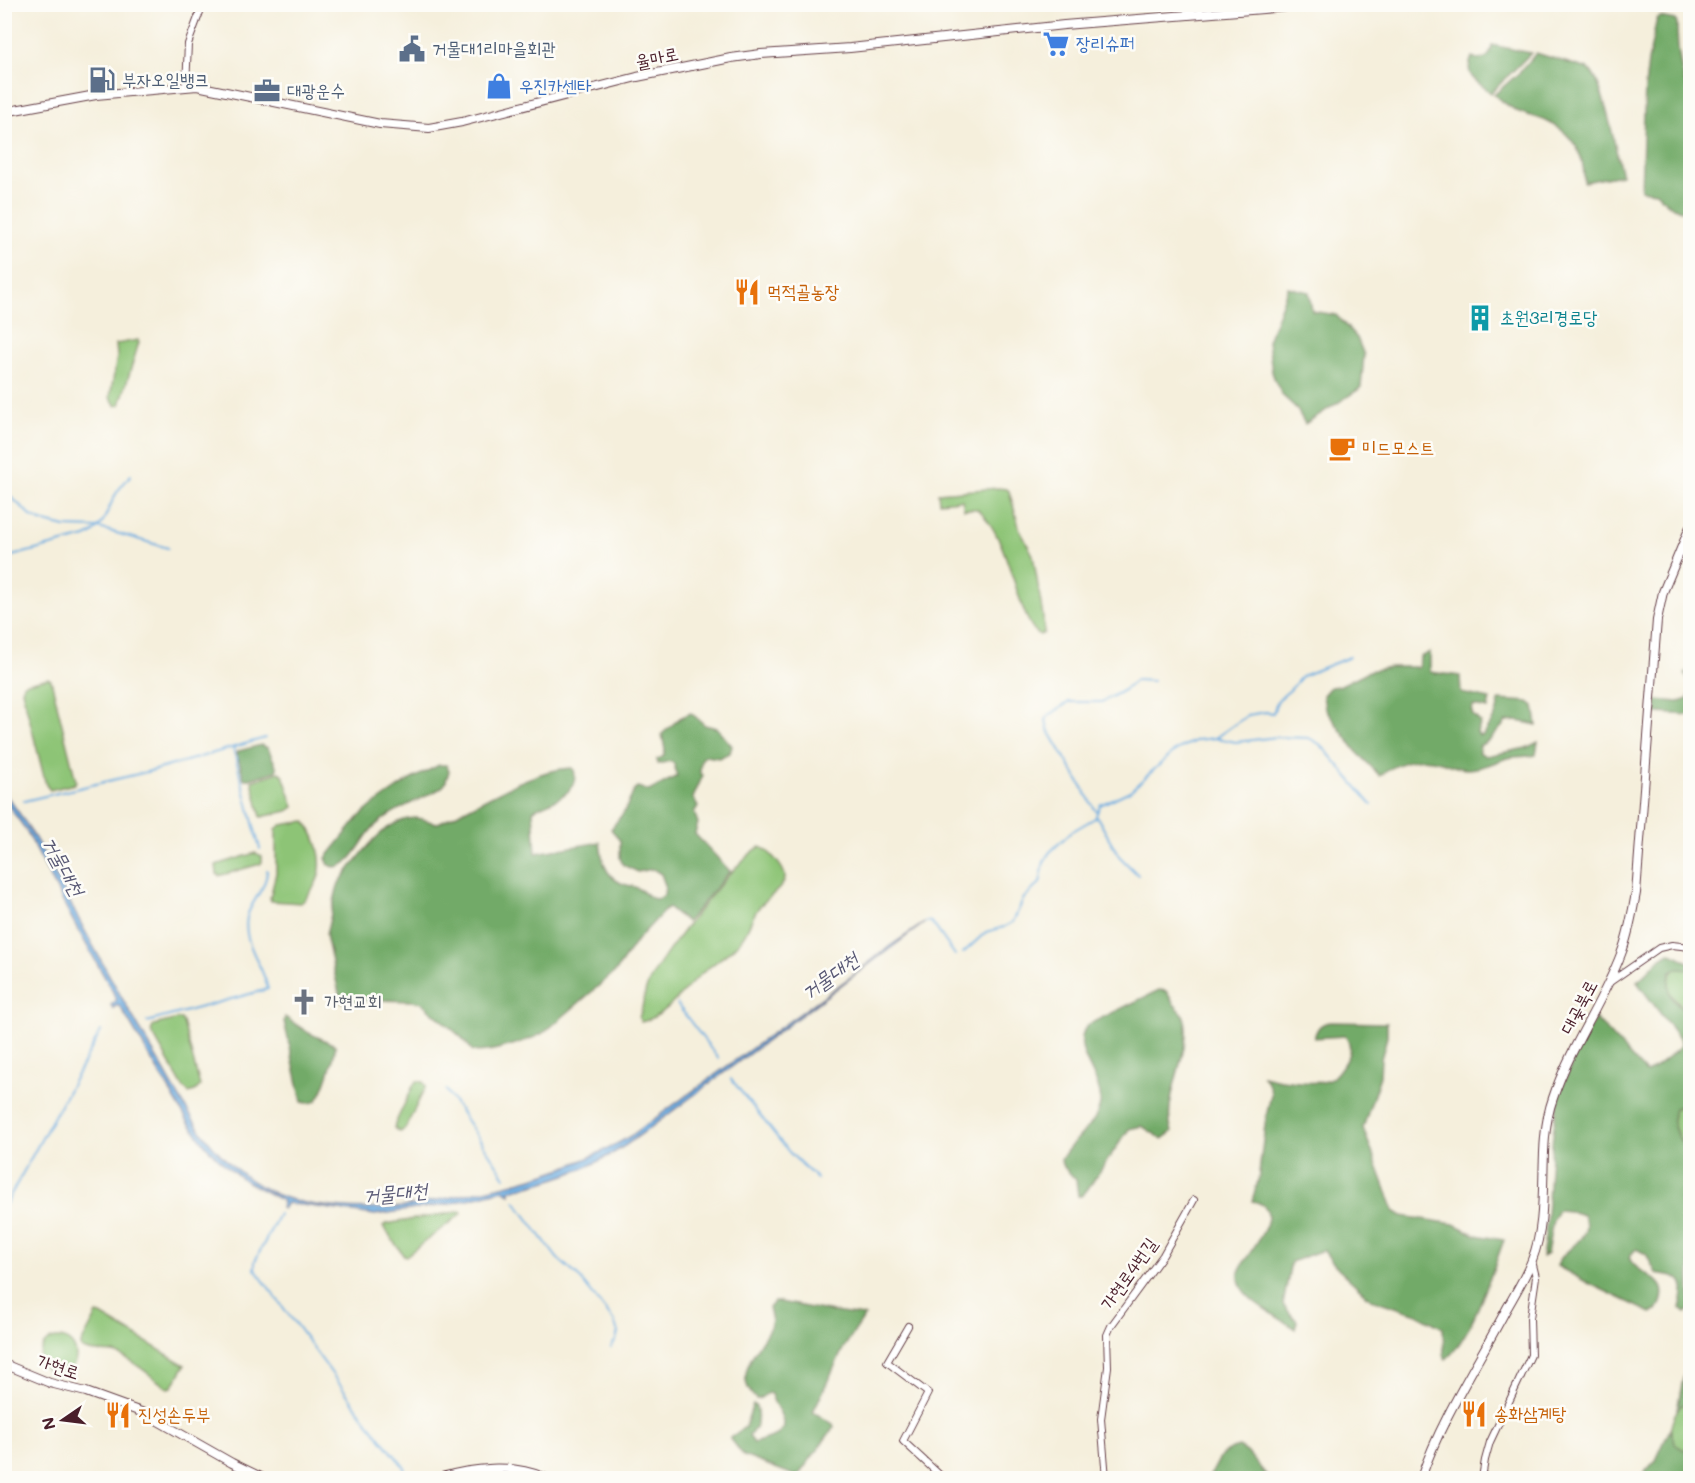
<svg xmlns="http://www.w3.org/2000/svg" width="1695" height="1483" font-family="Mali,'Poor Story',sans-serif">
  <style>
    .green { fill: #8dc476; stroke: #6c7250; stroke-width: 1.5 }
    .forest { fill: #72aa67; stroke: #5e6449; stroke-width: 1.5 }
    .water { fill: #6dade1; stroke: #5c6686; stroke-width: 1.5 }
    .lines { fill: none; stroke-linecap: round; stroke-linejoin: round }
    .stream { stroke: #6dade1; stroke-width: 2 }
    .minor-casing { stroke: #643e46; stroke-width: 8 }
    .tertiary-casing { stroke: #643e46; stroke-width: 10 }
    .minor { stroke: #fff; stroke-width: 6 }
    .tertiary { stroke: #fff; stroke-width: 8 }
    .labels { text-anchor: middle; stroke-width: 5; stroke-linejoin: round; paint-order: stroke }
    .shop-label { font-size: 18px; fill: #366cbe; stroke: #fdfcf7; text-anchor: start }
    .service-label { font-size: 18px; fill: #4e5e75; stroke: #fdfcf7; text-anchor: start }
    .street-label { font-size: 18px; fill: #4a1f2b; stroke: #fdfcf7 }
    .food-label { font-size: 18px; fill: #c56008; stroke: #fdfcf7; text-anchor: start }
    .culture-label { font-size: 18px; fill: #0d838f; stroke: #fdfcf7; text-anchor: start }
    .worship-label { font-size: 18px; fill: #5b616d; stroke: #fdfcf7; text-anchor: start }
    .water-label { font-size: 20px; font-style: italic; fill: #585874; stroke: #fdfcf7 }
  </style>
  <rect width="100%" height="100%" fill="#fdfcf7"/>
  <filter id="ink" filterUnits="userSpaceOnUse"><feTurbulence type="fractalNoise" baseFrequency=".0167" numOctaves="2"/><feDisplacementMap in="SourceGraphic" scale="12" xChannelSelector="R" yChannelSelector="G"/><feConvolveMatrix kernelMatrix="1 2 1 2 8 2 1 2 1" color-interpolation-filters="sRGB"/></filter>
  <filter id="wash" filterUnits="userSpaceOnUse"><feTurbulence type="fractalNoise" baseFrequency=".008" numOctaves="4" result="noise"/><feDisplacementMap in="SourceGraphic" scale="24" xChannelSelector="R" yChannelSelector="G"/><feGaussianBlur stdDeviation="1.35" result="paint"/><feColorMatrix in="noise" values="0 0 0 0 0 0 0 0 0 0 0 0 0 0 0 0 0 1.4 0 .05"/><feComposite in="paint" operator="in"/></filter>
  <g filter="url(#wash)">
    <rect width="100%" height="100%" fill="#f5efdc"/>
    <g class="green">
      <path d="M138,340L139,342L120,405L116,406L110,397L117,357L116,344Z"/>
      <path d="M998,488L1007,489L1009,491L1020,530L1033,555L1043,616L1044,633L1040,635C1017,623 1012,537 977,509H964L962,500L939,502L938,493Z"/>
      <path d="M48,678L51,680L76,781L74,784L50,790L46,785L22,690L24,684Z"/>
      <path d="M279,772L283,775L294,807L288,811L261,817L252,781Z"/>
      <path d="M305,821C319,840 327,868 313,888C308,894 307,899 301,903L271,901L270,898L276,873V829L281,825Z"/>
      <path d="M760,847C768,849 786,869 785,878C783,889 768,897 761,905C752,914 750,927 743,937C732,953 715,961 701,974C683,990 666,1017 641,1022L639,1017C644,1006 643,992 649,982C662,955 735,860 760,847Z"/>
      <path d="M255,853L262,856V862L260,864L219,876L217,874L216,865Z"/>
      <path d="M1683,967L1690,969V1015L1669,992C1668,980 1670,968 1683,967Z"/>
      <path d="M178,1019H181L183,1022L200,1086L195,1091L189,1093L183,1087L151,1031L154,1025Z"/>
      <path d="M417,1081L423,1082L426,1086L405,1129L400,1132L394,1128L395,1124L414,1084Z"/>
      <path d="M1690,1101V1156C1682,1143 1668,1124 1674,1109Z"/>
      <path d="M461,1211L462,1213L406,1256L403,1255L383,1226L386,1224Z"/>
      <path d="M97,1314L101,1315L185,1365L172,1387L168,1388C151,1377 137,1362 117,1354C106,1350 92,1355 81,1348V1344Z"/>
      <circle cx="58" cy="1356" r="18"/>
      <path d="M1690,1398V1451C1659,1448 1670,1409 1690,1398Z"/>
    </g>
    <g class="forest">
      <path d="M1660,17L1675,20L1677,23C1677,47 1680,74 1690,95V214L1669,205L1656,192L1641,190L1645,87L1648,61L1657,18Z"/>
      <path d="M1492,45L1531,53L1491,93C1477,81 1463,77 1472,57C1484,63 1491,57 1492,45Z"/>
      <path d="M1536,53L1588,69C1604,79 1616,155 1622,175L1584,182C1585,155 1573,133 1548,122C1539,117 1527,116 1517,111C1509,107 1502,101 1494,95L1522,70Z"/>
      <path d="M1288,287L1309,292L1312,311L1336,315L1357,338L1364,355L1361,387L1358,390L1305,424L1296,408L1283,396L1276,383L1272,372L1268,341Z"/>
      <path d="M1430,652V672L1460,676L1461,693L1490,699L1488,709L1473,706L1472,714L1481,723L1477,732L1479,736L1483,735C1493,718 1496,721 1499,700L1529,702L1534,706L1537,725L1518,721L1506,722L1490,740L1479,746L1480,753L1486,756L1526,748L1538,742L1536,755C1527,757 1517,756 1508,758C1494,762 1483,769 1468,769C1458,769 1450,765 1441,762C1419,755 1397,762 1380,776L1356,751L1328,713L1325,708L1323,695L1330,687L1339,686L1369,671L1390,667H1419L1420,657Z"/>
      <path d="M1690,667V715L1656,713L1657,700L1679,702L1688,699C1693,690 1689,682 1685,674Z"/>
      <path d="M691,713L705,725L717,728L732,746L730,753L719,758L705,756L701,760L700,773L703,775L693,798L698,807L694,812L698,823L695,834L730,871L687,922L669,908L665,910L637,940L616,971L546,1031C535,1039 487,1055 473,1051L461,1037L422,1003L413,1001L375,1000L341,1002L326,935L337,889L339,883C359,859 381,819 416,818C424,818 430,823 438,823C477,806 530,769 572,768L574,770C580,793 553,801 537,808L533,811L536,853L600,842C602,859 604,875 621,883C627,886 634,885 639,889C647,894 650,901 660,898L664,895L665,885L661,874L653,869L638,872L623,865L620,858V841L611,829L624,812L635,789L638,787L649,791L677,776L674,764L671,761L657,764V759L663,757L665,750L662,734L680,718Z"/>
      <path d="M261,745L268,748L277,768L276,771L250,779H244L237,754L238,751Z"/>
      <path d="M439,765H446L449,771L445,784L441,788C418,802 391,809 372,829C361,840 348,875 329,865L326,858L359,817L373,805L408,781Z"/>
      <path d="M1669,953L1674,954L1690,963V969L1678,968L1671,972C1664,996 1674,1000 1690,1015V1101L1674,1109C1668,1124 1682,1144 1690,1156V1310L1686,1313L1680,1308C1682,1299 1688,1282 1675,1277C1669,1274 1662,1275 1656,1273L1646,1254L1636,1249L1629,1257C1636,1278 1678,1275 1657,1311L1651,1313L1588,1283L1557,1266C1562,1247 1596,1240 1583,1215L1569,1211L1558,1210L1553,1220L1547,1254L1542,1257C1551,1207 1547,1157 1557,1108C1563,1076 1580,1046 1595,1018L1646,1073C1650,1072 1679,1050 1680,1046C1682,1042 1680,1040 1678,1037L1639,985L1638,981L1661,958Z"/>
      <path d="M1159,990L1166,991C1169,994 1170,999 1173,1003C1177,1008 1182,1011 1184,1017C1195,1045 1160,1099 1172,1132L1162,1139L1142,1126L1129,1129L1087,1190L1081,1196H1078L1076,1180L1062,1165L1061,1160C1070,1141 1097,1126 1100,1104C1105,1078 1068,1052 1087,1025Z"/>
      <path d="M285,1017L309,1033L335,1045C336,1054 323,1095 316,1101C312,1104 306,1103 302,1102L284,1021Z"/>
      <path d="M1331,1022L1387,1023V1037L1381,1059L1380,1076L1363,1128L1394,1211L1402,1216L1454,1224L1476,1235L1504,1240C1492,1271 1471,1339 1446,1359L1444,1356L1443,1328L1417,1314L1371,1299L1338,1269L1323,1250L1291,1262L1283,1305L1297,1321L1295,1329C1280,1317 1247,1302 1241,1286C1239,1281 1238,1277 1239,1272C1245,1254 1292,1208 1252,1201L1258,1181L1266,1117L1271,1095L1270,1087L1263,1076C1278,1080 1315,1086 1329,1080C1337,1076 1343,1065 1347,1058C1351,1050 1351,1043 1345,1036L1314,1038C1317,1028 1320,1023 1331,1022Z"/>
      <path d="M774,1302H780L833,1312L865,1316L844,1347L813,1412L833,1424L834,1427L798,1476H796L744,1456L730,1438L745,1427L753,1404L756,1406C759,1419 758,1426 749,1436L754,1443L777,1435L784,1427C784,1414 774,1407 771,1394L768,1393L759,1399H756C731,1375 758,1350 770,1327L772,1321L769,1308Z"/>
      <path d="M1690,1345V1398L1677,1409Z"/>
      <path d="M1670,1429C1674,1442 1676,1449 1690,1451V1478H1639L1656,1460Z"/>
      <path d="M1239,1447L1247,1452L1269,1478H1208C1221,1462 1215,1453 1239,1447Z"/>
    </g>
    <path class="water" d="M5,794C30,825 47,860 66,895C93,947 122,999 152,1050C186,1107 207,1158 269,1191C303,1209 366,1211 404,1207C482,1191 563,1178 632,1135L853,975L890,946L927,921L654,1125C641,1134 629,1144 615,1152C584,1171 545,1183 510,1190V1194L503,1190L449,1204L375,1215L287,1203L283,1209L281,1208L283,1201L244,1180L223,1163L206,1146L187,1120L120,1006H115L113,1009L111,1005L116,1001L113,992L71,917L26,830L5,801Z"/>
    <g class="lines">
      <g class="stream">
        <path d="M1199,4L1200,6"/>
        <path d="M4,490L31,516L41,521L65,527L99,528L168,548"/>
        <path d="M4,558L86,537C105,528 106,511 116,494C120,487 126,481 131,475"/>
        <path d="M1215,738L1248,715L1265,712L1273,713L1278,700L1290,690L1302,676L1350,657"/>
        <path d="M233,748L260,849"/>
        <path d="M24,801L159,769L265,738"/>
        <path d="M1096,811L1048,729L1046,720L1048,716L1069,702H1102L1124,690L1136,680L1153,681"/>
        <path d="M1097,817L1119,856L1138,875"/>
        <path d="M925,922L929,921L933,924L955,955"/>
        <path d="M963,953L986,932L1004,927L1013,922L1024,898L1040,883L1044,862L1049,853L1071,832L1095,818L1100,805L1130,791L1176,750L1197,740L1215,738L1236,742L1277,737L1309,738L1321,745L1372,805"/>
        <path d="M677,1004L718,1058"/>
        <path d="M147,1022L268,989C263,964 242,944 247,917C251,900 267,889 267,870"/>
        <path d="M731,1079L789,1152L817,1179"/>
        <path d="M446,1090L505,1177"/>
        <path d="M515,1201L557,1258L578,1276L614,1321L618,1332L616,1340L611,1347"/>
        <path d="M4,1207L101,1031"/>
        <path d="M279,1214L255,1261V1269L366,1420L404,1467L405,1475L400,1478"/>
      </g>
    </g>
  </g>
  <g filter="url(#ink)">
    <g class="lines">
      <g class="minor-casing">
        <g id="minor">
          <path d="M186,86L188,44L203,4"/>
          <path d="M1610,982L1659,948L1672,945L1690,947"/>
          <path d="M908,1326L887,1362L928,1393L903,1441L943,1478"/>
          <path d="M1106,1478L1101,1419L1108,1367L1107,1335L1111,1326L1163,1255L1194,1200"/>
          <path d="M1482,1478L1485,1460L1490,1442L1531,1355L1530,1318L1536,1277L1532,1261"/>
        </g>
      </g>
      <g class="tertiary-casing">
        <g id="tertiary">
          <path d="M4,112L96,95L197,86L380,124L429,128L462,122L637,77L731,58L761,54L850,48L1064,25L1324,4"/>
          <path d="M4,1364L50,1383L86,1392L144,1413L232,1463L263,1478"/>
          <path d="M437,1478C473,1468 511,1463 546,1478"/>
          <path d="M1421,1478C1441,1419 1478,1363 1507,1308C1516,1292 1526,1276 1532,1260C1552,1209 1535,1149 1553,1098C1570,1047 1602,1004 1621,954C1629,934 1632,914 1636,893L1657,620L1663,592L1690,527"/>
        </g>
      </g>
      <use href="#minor" class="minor"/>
      <use href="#tertiary" class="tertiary"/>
    </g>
  </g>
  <defs>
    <g id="supermarket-bare" transform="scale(2.07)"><path d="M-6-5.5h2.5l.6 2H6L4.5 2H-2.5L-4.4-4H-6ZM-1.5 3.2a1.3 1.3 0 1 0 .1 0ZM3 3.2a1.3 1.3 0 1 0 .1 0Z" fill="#3f7fe0" stroke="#fdfcf7" stroke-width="2.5" paint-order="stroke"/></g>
    <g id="civic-bare" transform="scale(2.07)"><path d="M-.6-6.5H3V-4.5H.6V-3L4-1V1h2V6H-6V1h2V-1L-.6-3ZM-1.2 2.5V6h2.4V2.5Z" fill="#5c6f8a" stroke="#fdfcf7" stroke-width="2.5" paint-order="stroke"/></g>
    <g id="fuel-bare" transform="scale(2.07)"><path d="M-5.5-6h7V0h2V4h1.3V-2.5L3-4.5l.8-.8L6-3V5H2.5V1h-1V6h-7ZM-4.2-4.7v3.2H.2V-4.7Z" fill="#5c6f8a" stroke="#fdfcf7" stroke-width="2.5" paint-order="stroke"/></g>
    <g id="shop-bare" transform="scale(2.07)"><path d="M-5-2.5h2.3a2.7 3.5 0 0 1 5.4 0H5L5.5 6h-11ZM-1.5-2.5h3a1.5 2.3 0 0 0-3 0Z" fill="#3f7fe0" stroke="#fdfcf7" stroke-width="2.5" paint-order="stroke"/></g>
    <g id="office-bare" transform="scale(2.07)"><path d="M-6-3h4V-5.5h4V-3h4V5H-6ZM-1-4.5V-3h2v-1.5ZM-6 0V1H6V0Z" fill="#5c6f8a" stroke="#fdfcf7" stroke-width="2.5" paint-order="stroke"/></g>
    <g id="restaurant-bare" transform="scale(2.07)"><path d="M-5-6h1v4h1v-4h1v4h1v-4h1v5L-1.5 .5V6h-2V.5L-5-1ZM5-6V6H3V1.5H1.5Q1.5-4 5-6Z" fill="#e8710a" stroke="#fdfcf7" stroke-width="2.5" paint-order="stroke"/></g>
    <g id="building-bare" transform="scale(2.07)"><path d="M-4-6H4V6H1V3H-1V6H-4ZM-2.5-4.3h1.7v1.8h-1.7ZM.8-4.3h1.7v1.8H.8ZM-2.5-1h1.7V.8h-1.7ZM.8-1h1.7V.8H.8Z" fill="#0f9aa8" stroke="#fdfcf7" stroke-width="2.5" paint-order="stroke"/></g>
    <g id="cafe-bare" transform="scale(2.07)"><path d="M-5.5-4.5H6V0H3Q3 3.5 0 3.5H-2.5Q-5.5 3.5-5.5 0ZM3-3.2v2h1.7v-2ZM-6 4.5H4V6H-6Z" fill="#e8710a" stroke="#fdfcf7" stroke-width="2.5" paint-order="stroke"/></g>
    <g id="church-bare" transform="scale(2.07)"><path d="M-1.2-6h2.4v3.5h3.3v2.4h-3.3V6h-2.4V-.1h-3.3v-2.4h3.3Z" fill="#6b7280" stroke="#fdfcf7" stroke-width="2.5" paint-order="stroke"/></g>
  </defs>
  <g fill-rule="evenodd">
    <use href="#supermarket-bare" x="1056" y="44"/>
    <use href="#civic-bare" x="412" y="49"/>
    <use href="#fuel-bare" x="102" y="80"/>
    <use href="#shop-bare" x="499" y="86"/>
    <use href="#office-bare" x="267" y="91"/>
    <use href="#restaurant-bare" x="747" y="292"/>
    <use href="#building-bare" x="1480" y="318"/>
    <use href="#cafe-bare" x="1342" y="448"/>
    <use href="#church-bare" x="304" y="1002"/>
    <use href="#restaurant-bare" x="1474" y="1414"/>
    <use href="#restaurant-bare" x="118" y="1415"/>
  </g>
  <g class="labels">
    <g class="shop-label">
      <text x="1076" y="50">장리슈퍼</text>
      <text x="519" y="92">우진카센타</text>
    </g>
    <g class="service-label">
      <text x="432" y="55">거물대1리마을회관</text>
      <text x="122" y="86">부자오일뱅크</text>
      <text x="287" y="97">대광운수</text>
    </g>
    <g class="street-label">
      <text transform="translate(657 58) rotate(-12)" y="6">율마로</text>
      <text transform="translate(1579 1007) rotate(-62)" y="6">대곶북로</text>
      <text transform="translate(1129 1274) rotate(-55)" y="6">가현로4번길</text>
      <text transform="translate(58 1367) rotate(18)" y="6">가현로</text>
    </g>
    <g class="food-label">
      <text x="767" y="298">먹적골농장</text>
      <text x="1362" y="454">미드모스트</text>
      <text x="1494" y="1420">송화삼계탕</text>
      <text x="138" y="1421">진성손두부</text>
    </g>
    <g class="culture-label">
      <text x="1500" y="324">초원3리경로당</text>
    </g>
    <g class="worship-label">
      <text x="324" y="1008">가현교회</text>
    </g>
    <g class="water-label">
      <text transform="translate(63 866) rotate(61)" y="7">거물대천</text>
      <text transform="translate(830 976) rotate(-36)" y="7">거물대천</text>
      <text transform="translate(395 1193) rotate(-5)" y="7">거물대천</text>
    </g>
  </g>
  <rect width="1695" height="1483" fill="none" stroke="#fdfcf7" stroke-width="24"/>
  <g transform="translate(63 1420) rotate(256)" stroke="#fdfcf7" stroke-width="4.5" paint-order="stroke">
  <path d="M0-4.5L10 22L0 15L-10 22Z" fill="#4a1f2b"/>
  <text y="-9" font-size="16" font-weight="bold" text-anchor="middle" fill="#4a1f2b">N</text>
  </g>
</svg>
